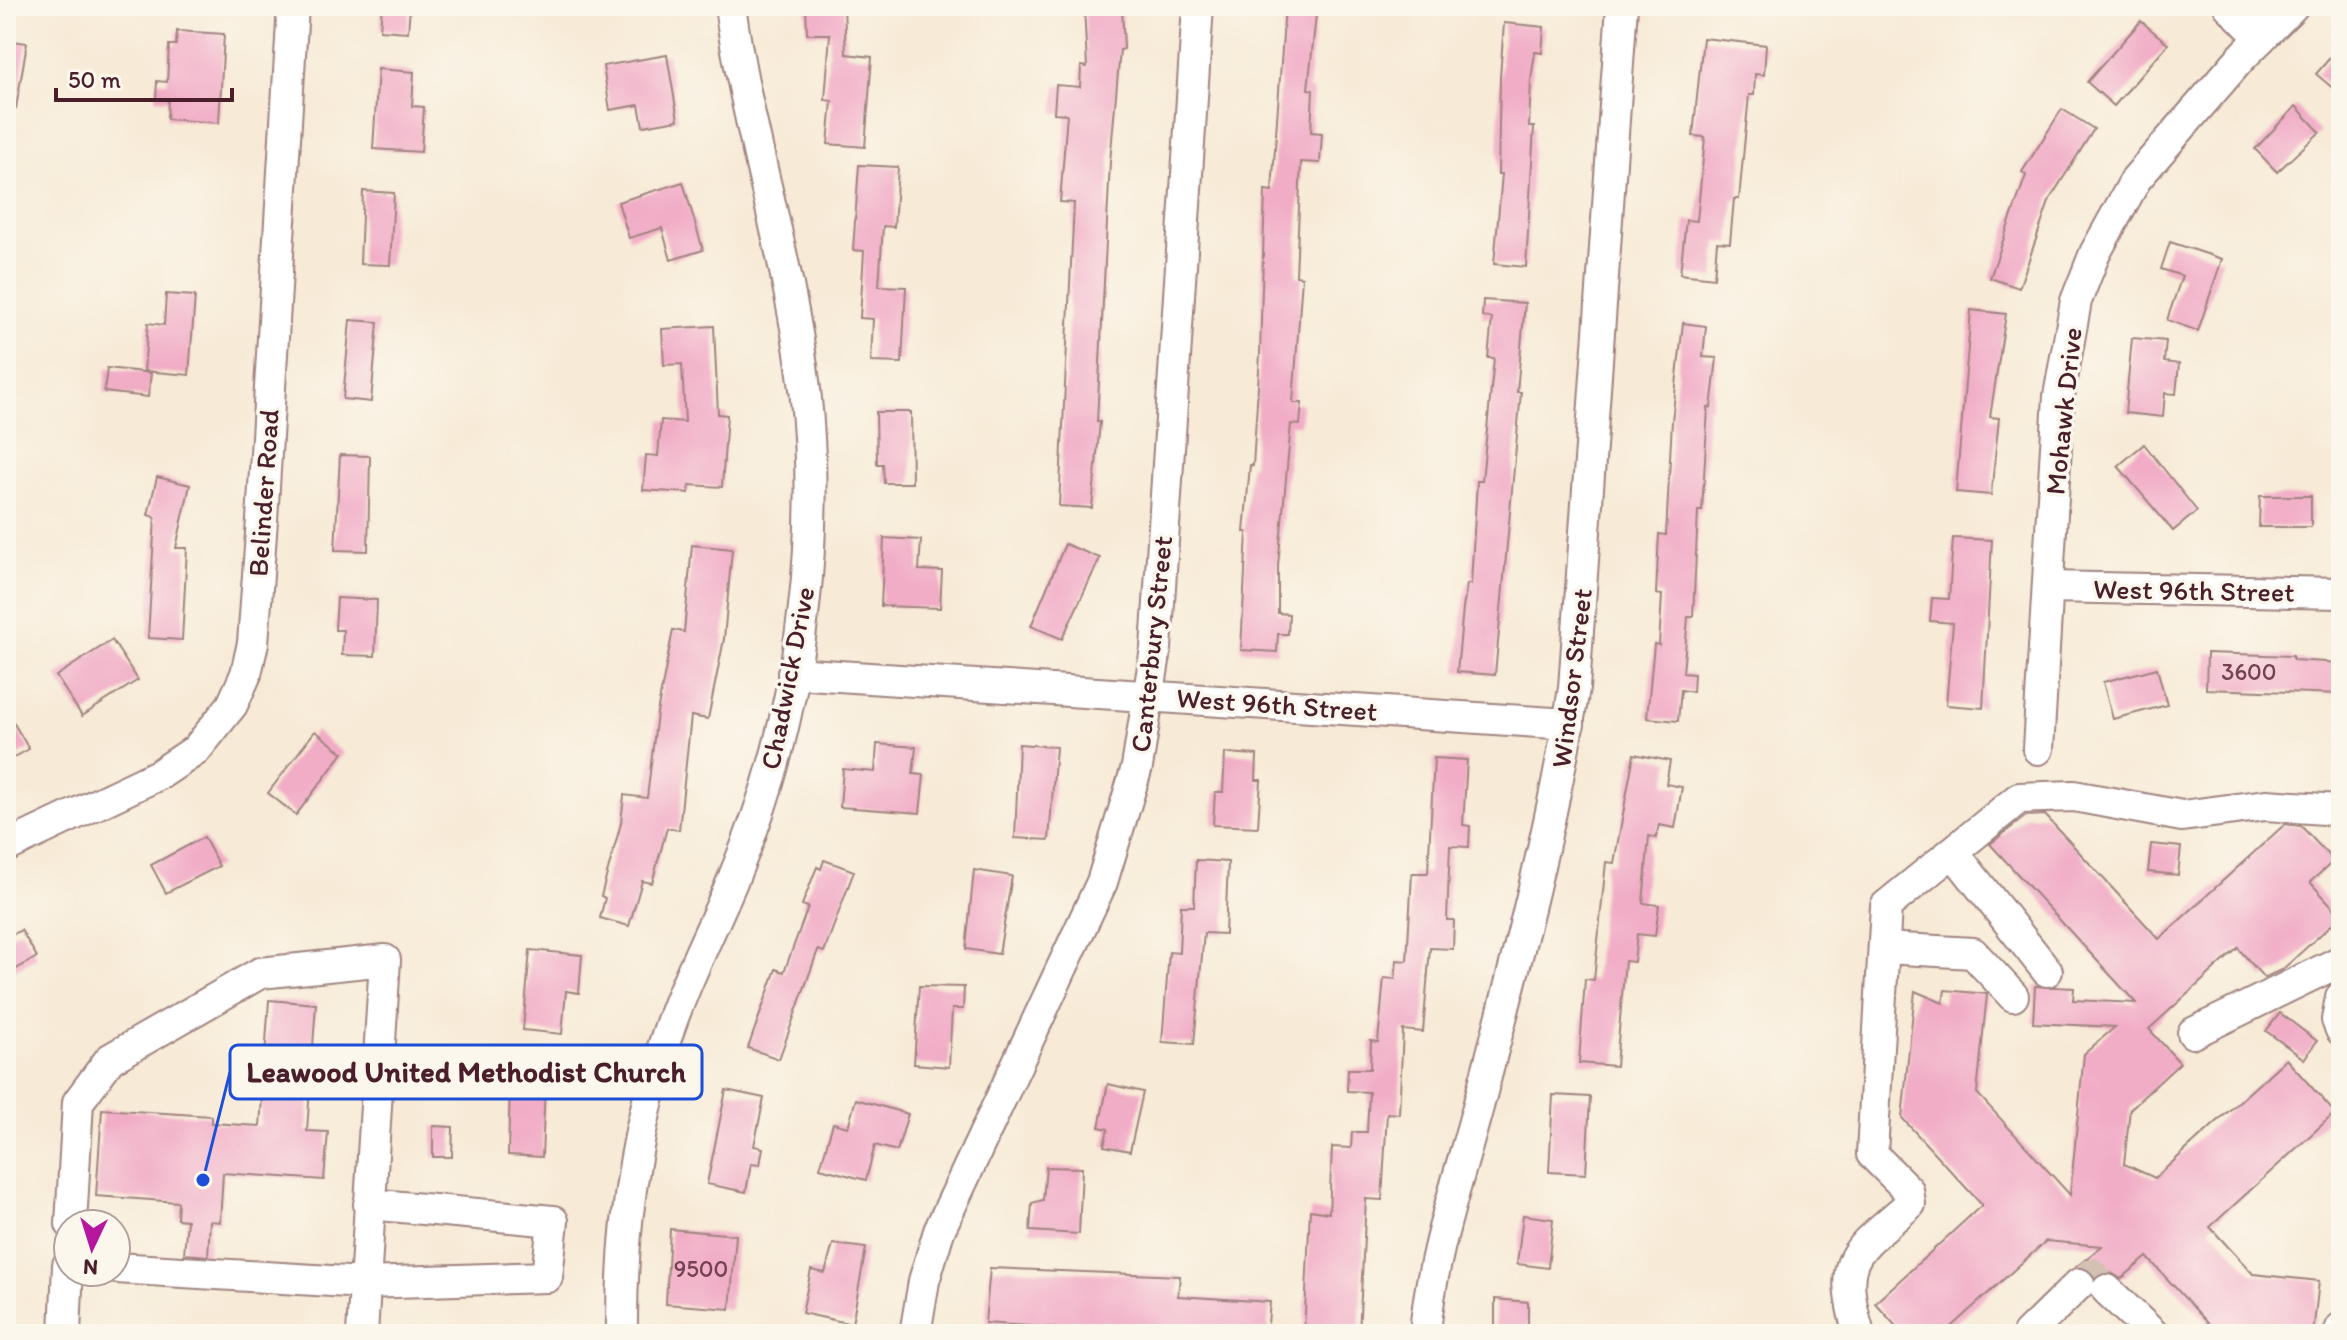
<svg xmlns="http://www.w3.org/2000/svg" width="2347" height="1340" font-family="Itim,sans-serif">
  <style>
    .building { fill: #f1acc6 }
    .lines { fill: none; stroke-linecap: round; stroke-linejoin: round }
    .minor-tunnel { stroke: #d4c1b4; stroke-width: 30; stroke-dasharray: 30 15; stroke-linecap: butt }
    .minor-casing { stroke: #a08480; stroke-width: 34 }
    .minor { stroke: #fff; stroke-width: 30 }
    .labels { text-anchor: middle; stroke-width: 7; stroke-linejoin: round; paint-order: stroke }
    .number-label { font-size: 24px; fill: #744252 }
    .street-label { font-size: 28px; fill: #4a1f2b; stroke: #fbf7ec }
    .leader { fill: none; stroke: #1d4ed8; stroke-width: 3 }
    .callout-dot { fill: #1d4ed8; stroke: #fbf7ec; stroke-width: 3 }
    .callout { fill: #fbf7ec; stroke: #1d4ed8; stroke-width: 3 }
    .callout-label { font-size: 30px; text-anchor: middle; font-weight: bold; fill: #4a1f2b }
  </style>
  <rect width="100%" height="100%" fill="#fbf7ec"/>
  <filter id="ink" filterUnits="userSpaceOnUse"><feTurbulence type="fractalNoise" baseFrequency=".0125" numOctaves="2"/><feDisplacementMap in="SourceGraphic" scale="16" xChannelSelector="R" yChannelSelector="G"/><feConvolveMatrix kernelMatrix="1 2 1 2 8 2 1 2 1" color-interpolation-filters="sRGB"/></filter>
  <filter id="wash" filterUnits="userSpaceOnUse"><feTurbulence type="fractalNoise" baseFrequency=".006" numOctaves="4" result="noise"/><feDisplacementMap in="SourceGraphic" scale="32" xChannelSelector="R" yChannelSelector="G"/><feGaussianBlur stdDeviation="1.8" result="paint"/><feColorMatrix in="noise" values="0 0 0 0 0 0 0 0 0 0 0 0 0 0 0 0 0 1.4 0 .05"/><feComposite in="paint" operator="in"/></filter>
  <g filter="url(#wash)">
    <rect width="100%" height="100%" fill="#f7ead6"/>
    <g id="blocks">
      <g class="building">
        <path d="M382,6H410L408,32L380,30Z"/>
        <path d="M806,6H844L846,54L872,57L865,147L828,144L832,101L825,100L830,34H807Z"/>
        <path d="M1084,6H1122L1124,49L1120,50L1110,162L1097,422H1100L1092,508L1059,506L1074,203L1060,202L1067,114L1054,113L1056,85L1080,87L1081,66L1087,67Z"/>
        <path d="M1285,6H1317L1308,89L1313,90L1311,132L1322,133L1320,163L1301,162L1296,276L1302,277L1293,403H1302L1300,425L1291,424L1278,566V613L1289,614L1288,634H1278L1277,652L1241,650L1247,532H1244L1250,465L1253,466L1260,354L1265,190L1272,191Z"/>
        <path d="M2141,21L2168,44L2114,106L2087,82Z"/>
        <path d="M1504,23L1544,27L1542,53L1535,52L1531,79L1529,127H1534L1526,267L1494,264L1502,174H1498L1500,77Z"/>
        <path d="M177,31L224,34L219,123L167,119L168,100L156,99L157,81L167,82L169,45H176Z"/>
        <path d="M1703,38L1766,45L1764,75L1755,74L1754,95H1749L1739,199H1734L1730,243L1717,242L1714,278L1680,274L1686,220L1697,221L1705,137L1693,136Z"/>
        <path d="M6,40L27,43L16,108L6,107Z"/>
        <path d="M2341,45V95L2316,74Z"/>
        <path d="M667,55L678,120L643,126L639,105L610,110L603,66Z"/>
        <path d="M378,69L414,72L412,106L424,107L421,152L373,149Z"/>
        <path d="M2296,106L2320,132L2277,172L2255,149Z"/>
        <path d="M2062,109L2094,129L2050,199L2019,288L1990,278L2026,175L2022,172Z"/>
        <path d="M859,165L898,167L894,227L883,226L879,286L906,287L902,363L871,362L873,319L860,318L864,251L853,250Z"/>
        <path d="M683,182L703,250L671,260L662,228L629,238L618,202Z"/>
        <path d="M363,191L394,193L390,265L360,264Z"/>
        <path d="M2170,242L2222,259L2198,331L2167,320L2182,276L2161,269Z"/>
        <path d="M166,294L195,296L189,375L144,371L148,323L164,325Z"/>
        <path d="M1483,300L1525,303L1517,392H1521L1495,675L1457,672L1463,608L1467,584H1471L1477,481H1482L1494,358H1488L1492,318L1482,317Z"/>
        <path d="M1971,310L2006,314L1990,417L1999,418L1991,495L1956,492Z"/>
        <path d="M350,320L378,322L371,402L343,399Z"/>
        <path d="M1683,323L1706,326L1703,357L1717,358L1711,408L1708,407L1702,511H1698L1693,617H1688L1683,673L1694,674L1693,692L1681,690L1678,721L1647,718L1654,644L1659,645L1662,595L1656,594L1659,534L1666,535L1672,421Z"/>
        <path d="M714,326L718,414L727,415L722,487L690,485L689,493L643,490L646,455L658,456L661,420L685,422L682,364L664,365L662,329Z"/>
        <path d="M2132,338L2166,341L2164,362L2179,364L2176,394L2165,393L2163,417L2125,413Z"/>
        <path d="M107,368L151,373L148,397L104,392Z"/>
        <path d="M876,412H911L912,483H884L883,464H877Z"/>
        <path d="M2144,444L2197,511L2173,531L2118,466Z"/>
        <path d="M340,455L370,456L368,551L335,550Z"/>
        <path d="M157,477L190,485L176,548H187L182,640L148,638L155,517L148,515Z"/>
        <path d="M2260,496H2311V527H2259Z"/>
        <path d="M884,538L921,540L919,570L942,571L940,608L881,606Z"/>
        <path d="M1953,538L1992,540L1983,708L1946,705L1953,623L1930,621L1932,598L1949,599Z"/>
        <path d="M1065,544L1100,558L1062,639L1031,626Z"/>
        <path d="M692,545L732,549L724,639L708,719L691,716L679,830L667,828L652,883L642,881L629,926L600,918L605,898L601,896L621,823L624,795L647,798L657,713L673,630L684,632Z"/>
        <path d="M337,598L377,600L375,656L342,655L343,630H335Z"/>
        <path d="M112,640L138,680L82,716L56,676Z"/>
        <path d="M2207,653L2293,656V660L2341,663V694L2206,689Z"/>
        <path d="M2157,668L2167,705L2113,719L2103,682Z"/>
        <path d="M6,710L29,749L6,762Z"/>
        <path d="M315,731L343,753L296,815L268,793Z"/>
        <path d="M877,744L916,747L913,774L924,775L920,813L840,807L843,769L875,772Z"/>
        <path d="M1019,744L1056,747L1049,840L1015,838Z"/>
        <path d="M1225,753L1257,755L1256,780H1261L1258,827L1213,825L1215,792H1223Z"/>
        <path d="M1634,754L1670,761L1666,784L1682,787L1675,828L1659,825L1656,838L1649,836L1643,903L1659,905L1655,936L1637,934L1634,962L1625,961L1616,1066L1579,1063L1585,979L1594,980L1606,862L1614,863Z"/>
        <path d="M1434,758L1467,760L1463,825L1470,826L1469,847L1450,846L1447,920H1454L1453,949L1430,948L1423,1032L1403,1030L1399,1114L1387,1113L1382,1200L1366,1199L1359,1334H1304L1310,1210L1329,1213L1332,1147L1351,1148L1352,1132H1367L1369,1092L1347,1091L1348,1069H1370L1371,1041L1378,1042L1384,978L1395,979L1397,960L1407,961L1412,873H1428Z"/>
        <path d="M2045,815L2159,939L2285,824L2301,826L2334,861L2310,882L2341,916L2283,969L2264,978L2238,948L2149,1029L2180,1063L2130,1109L2124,1164L2155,1178L2286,1059L2335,1113L2210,1227L2253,1274L2319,1281L2313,1334H2218L2147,1257L2121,1279L2110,1272L2095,1277L2085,1267L2077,1266L2102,1246L2046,1241L1943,1334H1903L1875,1303L1982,1205L1902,1118L1915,991L1943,1003L1945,990L1987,994L1977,1093L2070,1195L2084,1054L2115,1027L2033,1023L2035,986L2074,988L2073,1000L2136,1003L1990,844L2026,816Z"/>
        <path d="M204,837L219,866L166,893L151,865Z"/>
        <path d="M2151,844L2181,847L2178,875L2148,872Z"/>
        <path d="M824,860L854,871L824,952L818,950L779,1059L748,1048L776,969L784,972L808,907L802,905L817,867L821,869Z"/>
        <path d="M1196,860L1228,862L1225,934L1204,933L1194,1044L1162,1042L1169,952L1179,953L1181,906H1194Z"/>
        <path d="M974,870L1012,876L999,954L966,949Z"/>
        <path d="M21,930L37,957L6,975V938Z"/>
        <path d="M530,950L582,955L579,993L566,991L562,1034L523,1030Z"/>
        <path d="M919,986L964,987L963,1009H952L949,1067L914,1064Z"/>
        <path d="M269,1000L316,1004L307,1131L328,1132L324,1180L223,1173L220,1222L210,1221L208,1256L184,1254L187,1220L177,1219L178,1202L96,1196L102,1109L211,1116V1123L260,1126Z"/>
        <path d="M2280,1013L2317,1041L2304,1059L2266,1031Z"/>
        <path d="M1108,1084L1143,1092L1130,1151L1104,1146L1108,1129L1099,1127Z"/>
        <path d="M510,1085L545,1086L542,1157L508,1155Z"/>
        <path d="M726,1090L764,1098L754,1146L763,1148L760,1165L751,1164L746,1192L707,1184Z"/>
        <path d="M1553,1095L1590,1097L1586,1174L1549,1172Z"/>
        <path d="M856,1099L908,1114L897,1151L875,1145L866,1180L820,1168L833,1123L848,1127Z"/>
        <path d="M433,1126L453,1127L452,1157H433Z"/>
        <path d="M1046,1167L1082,1168L1079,1234L1030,1231L1032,1203L1043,1200Z"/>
        <path d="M1523,1215L1553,1219L1548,1268L1517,1264Z"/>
        <path d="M670,1229L736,1235L730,1309L666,1304Z"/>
        <path d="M833,1244L866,1248L852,1324L802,1313L811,1270L825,1273Z"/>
        <path d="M990,1268L1180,1276L1178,1296L1270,1302L1267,1334H1054L1055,1328L985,1323Z"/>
        <path d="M1495,1299L1528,1302V1334H1495Z"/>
      </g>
    </g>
  </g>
  <g filter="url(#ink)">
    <use href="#blocks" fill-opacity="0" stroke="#a08480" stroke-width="2"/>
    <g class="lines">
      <path class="minor-tunnel" d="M2079,1284L2092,1273L2107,1290"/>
      <g class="minor-casing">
        <g id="minor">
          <path d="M2229,6L2261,38"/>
          <path d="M2048,587L2341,593"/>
          <path d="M793,673L1569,724"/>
          <path d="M2038,749L2059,396L2076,301L2095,253L2136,179L2240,59L2293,6"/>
          <path d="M6,847L160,774L196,750L232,705L246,674L253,643L262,520L293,6"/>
          <path d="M1953,852L2047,971"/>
          <path d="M1884,948L1973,953L2013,996"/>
          <path d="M2341,997L2337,1020L2341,1030"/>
          <path d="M2193,1033L2341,961"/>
          <path d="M71,1224L78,1102L110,1059L260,973L385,960L362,1334"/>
          <path d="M116,1268L364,1283L547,1277L553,1221L369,1204"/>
          <path d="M2107,1290L2153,1334"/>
          <path d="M65,1334L68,1265"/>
          <path d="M622,1334C621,1236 634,1137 664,1044C682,987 710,934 733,879C754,829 772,776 784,723C809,614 817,500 805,389C790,260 748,135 730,6"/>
          <path d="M915,1334L924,1281L939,1231L1102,882L1137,767L1156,648L1198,6"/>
          <path d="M1425,1334C1431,1256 1459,1179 1479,1103C1515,966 1552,829 1574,688L1622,6"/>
          <path d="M1859,1334C1836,1256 1854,1253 1910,1204L1908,1190L1872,1154L1886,906L2019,798L2074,796L2182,816L2266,805L2338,810L2341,814"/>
          <path d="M2028,1334L2079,1284"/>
          <path d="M2339,1334L2341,1328"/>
        </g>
      </g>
      <use href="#minor" class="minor"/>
    </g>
  </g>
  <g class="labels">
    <g class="number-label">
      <text x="2249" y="680">3600</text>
      <text x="701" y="1277">9500</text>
    </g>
    <g class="street-label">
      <text transform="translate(2063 411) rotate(-84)" y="10">Mohawk Drive</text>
      <text transform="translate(263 493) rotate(-86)" y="10">Belinder Road</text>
      <text transform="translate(2194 590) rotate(1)" y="10">West 96th Street</text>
      <text transform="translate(1151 644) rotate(-84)" y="10">Canterbury Street</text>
      <text transform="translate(787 678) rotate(-79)" y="10">Chadwick Drive</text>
      <text transform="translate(1571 678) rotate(-83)" y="10">Windsor Street</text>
      <text transform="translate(1277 704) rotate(4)" y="10">West 96th Street</text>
    </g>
  </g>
  <path class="leader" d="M203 1180L230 1072"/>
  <circle class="callout-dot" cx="203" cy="1180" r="8"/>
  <rect class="callout" x="230" y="1045" width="472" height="54" rx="8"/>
  <g class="callout-label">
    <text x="466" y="1082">Leawood United Methodist Church</text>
  </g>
  <rect width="2347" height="1340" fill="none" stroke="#fbf7ec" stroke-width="32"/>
  <g transform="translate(92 1248) rotate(184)"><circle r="38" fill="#fbf7ec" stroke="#b4a19f" stroke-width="2"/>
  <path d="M0-6L14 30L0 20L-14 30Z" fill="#b5179e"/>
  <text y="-12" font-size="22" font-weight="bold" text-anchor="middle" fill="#4a1f2b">N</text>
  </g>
  <path d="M56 88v12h176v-12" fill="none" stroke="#4a1f2b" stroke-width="4"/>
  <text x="68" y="88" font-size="24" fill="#4a1f2b" stroke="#fbf7ec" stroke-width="6" paint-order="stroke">50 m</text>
</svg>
